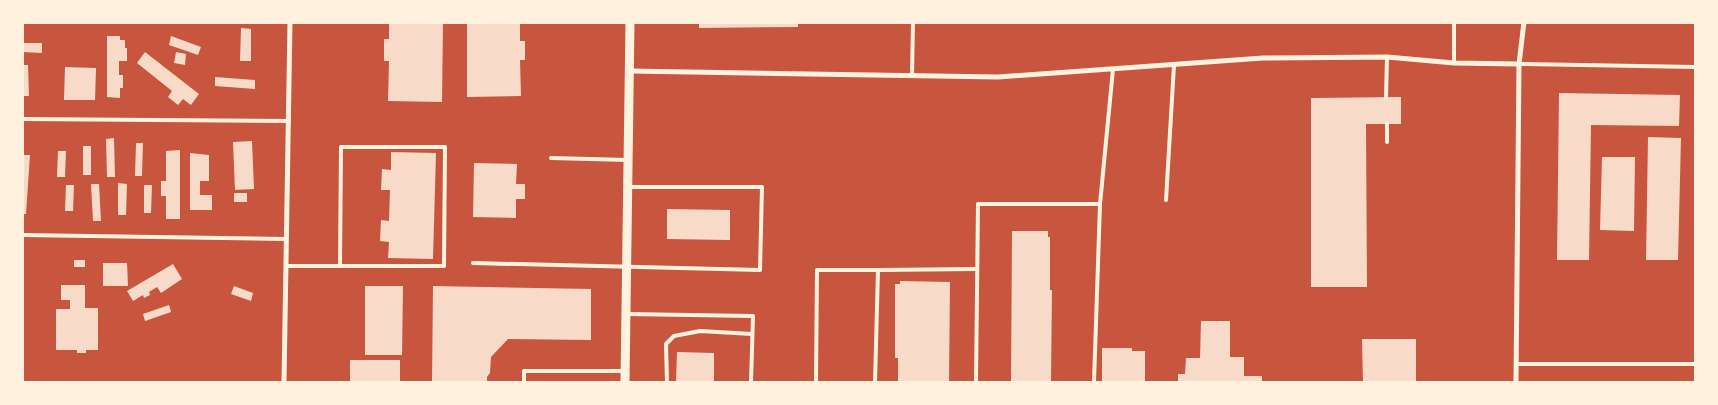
<svg xmlns="http://www.w3.org/2000/svg" width="1718" height="405" font-family="'Golos Text',sans-serif">
  <style>
    .building { fill: #f7dbc8 }
    .lines { fill: none; stroke-linecap: round; stroke-linejoin: round }
    .service { stroke: #fff3e0; stroke-width: 4 }
    .minor { stroke: #fff3e0; stroke-width: 5 }
    .tertiary { stroke: #fff3e0; stroke-width: 9 }
  </style>
  <rect width="100%" height="100%" fill="#c8553d"/>
  <g class="building">
    <path d="M389,22H443L442,102L388,101L389,61H384V39H389Z"/>
    <path d="M467,22H520V41H525V60H520L521,96L467,97Z"/>
    <path d="M699,22H798V27L699,28Z"/>
    <path d="M241,28L251,29V61H240Z"/>
    <path d="M107,36H120V40H125V48H127V61H119V75H123V88H120V98L107,97Z"/>
    <path d="M171,36L201,47L198,55L169,45Z"/>
    <path d="M22,43H42V53L22,52Z"/>
    <path d="M145,52L199,94L191,105L183,99L178,105L168,97L172,91L137,63Z"/>
    <path d="M176,52L186,54L185,65L174,63Z"/>
    <path d="M22,65H28L29,96H22Z"/>
    <path d="M65,67L96,68L95,100H64Z"/>
    <path d="M215,77L255,80V89L215,86Z"/>
    <path d="M1559,93L1680,95L1679,126L1591,125L1589,260H1557Z"/>
    <path d="M1401,97V124H1366L1367,287H1311V98Z"/>
    <path d="M1648,137L1681,138L1678,260H1646Z"/>
    <path d="M114,138L115,177H107L106,139Z"/>
    <path d="M252,141L254,189L235,190L233,142Z"/>
    <path d="M136,143H143L142,176H135Z"/>
    <rect x="83" y="146" width="8" height="29"/>
    <path d="M180,150V219H166V196H161V181H166V151Z"/>
    <path d="M58,151H66L65,177H57Z"/>
    <path d="M391,152L436,153L433,259L388,258L389,242L380,241L381,220L389,221L390,190H381L382,169L391,170Z"/>
    <path d="M190,153L209,155V181H200V195H212V210H190Z"/>
    <path d="M22,155H30L26,214H22Z"/>
    <path d="M1602,157H1635L1634,231L1600,230Z"/>
    <path d="M474,163L517,164L516,184H525V199H516V218L473,217Z"/>
    <path d="M118,183L127,184L126,215H118Z"/>
    <path d="M91,184H99L101,221H93Z"/>
    <path d="M66,185H74L73,211H65Z"/>
    <path d="M144,185H152L151,213H144Z"/>
    <rect x="234" y="193" width="13" height="9"/>
    <path d="M667,209L730,210V240L667,239Z"/>
    <path d="M1012,231H1048V237H1050V290H1052L1051,382H1011Z"/>
    <rect x="74" y="260" width="11" height="7"/>
    <path d="M103,263H127L128,286H103Z"/>
    <path d="M173,264L182,279L161,293L157,287L149,292L150,295L144,298L143,295L133,301L127,291Z"/>
    <path d="M900,281L950,282L949,382H898V358H895V284H900Z"/>
    <path d="M61,285H85V308H98V350H86V353H77V350H56V309H70V300H61Z"/>
    <path d="M234,286L253,293L251,301L231,294Z"/>
    <path d="M365,286H403L402,355H365Z"/>
    <path d="M433,286L591,289V340L508,339L491,357L490,373L487,377V382H432Z"/>
    <path d="M169,305L171,312L145,321L143,314Z"/>
    <path d="M1201,321H1230V357H1244V376H1262V382H1178V374H1185L1186,358H1200Z"/>
    <path d="M1362,339H1416V382H1363Z"/>
    <path d="M1102,348H1132V351H1145V382H1102Z"/>
    <path d="M677,352L714,353V382H676Z"/>
    <rect x="350" y="360" width="50" height="22"/>
  </g>
  <g class="lines">
    <g class="service">
      <path d="M1454,63V22"/>
      <path d="M1519,64L1696,67"/>
      <path d="M912,76L913,22"/>
      <path d="M1386,98L1387,57"/>
      <path d="M22,119L289,121"/>
      <path d="M1387,124V142"/>
      <path d="M551,158L628,160"/>
      <path d="M1166,200L1174,65"/>
      <path d="M22,235L286,239"/>
      <path d="M473,263L760,270L762,187H628"/>
      <path d="M286,266H444L445,147H341L340,265"/>
      <path d="M627,314L753,316L751,382"/>
      <path d="M1516,364H1696"/>
      <path d="M524,382V371H625"/>
      <path d="M667,382L666,344L674,336L700,331L752,334"/>
      <path d="M816,382L817,270H878"/>
      <path d="M875,382L878,270L977,269"/>
      <path d="M976,382L978,204H1100"/>
      <path d="M1094,382L1100,204L1113,69"/>
    </g>
    <g class="minor">
      <path d="M630,71L998,77L1263,58L1387,57L1454,63L1519,64"/>
      <path d="M284,382L290,22"/>
      <path d="M1516,382L1519,64L1524,22"/>
    </g>
    <path class="tertiary" d="M625,382L630,22"/>
  </g>
  <rect width="1718" height="405" fill="none" stroke="#fff3e0" stroke-width="48"/>
</svg>
